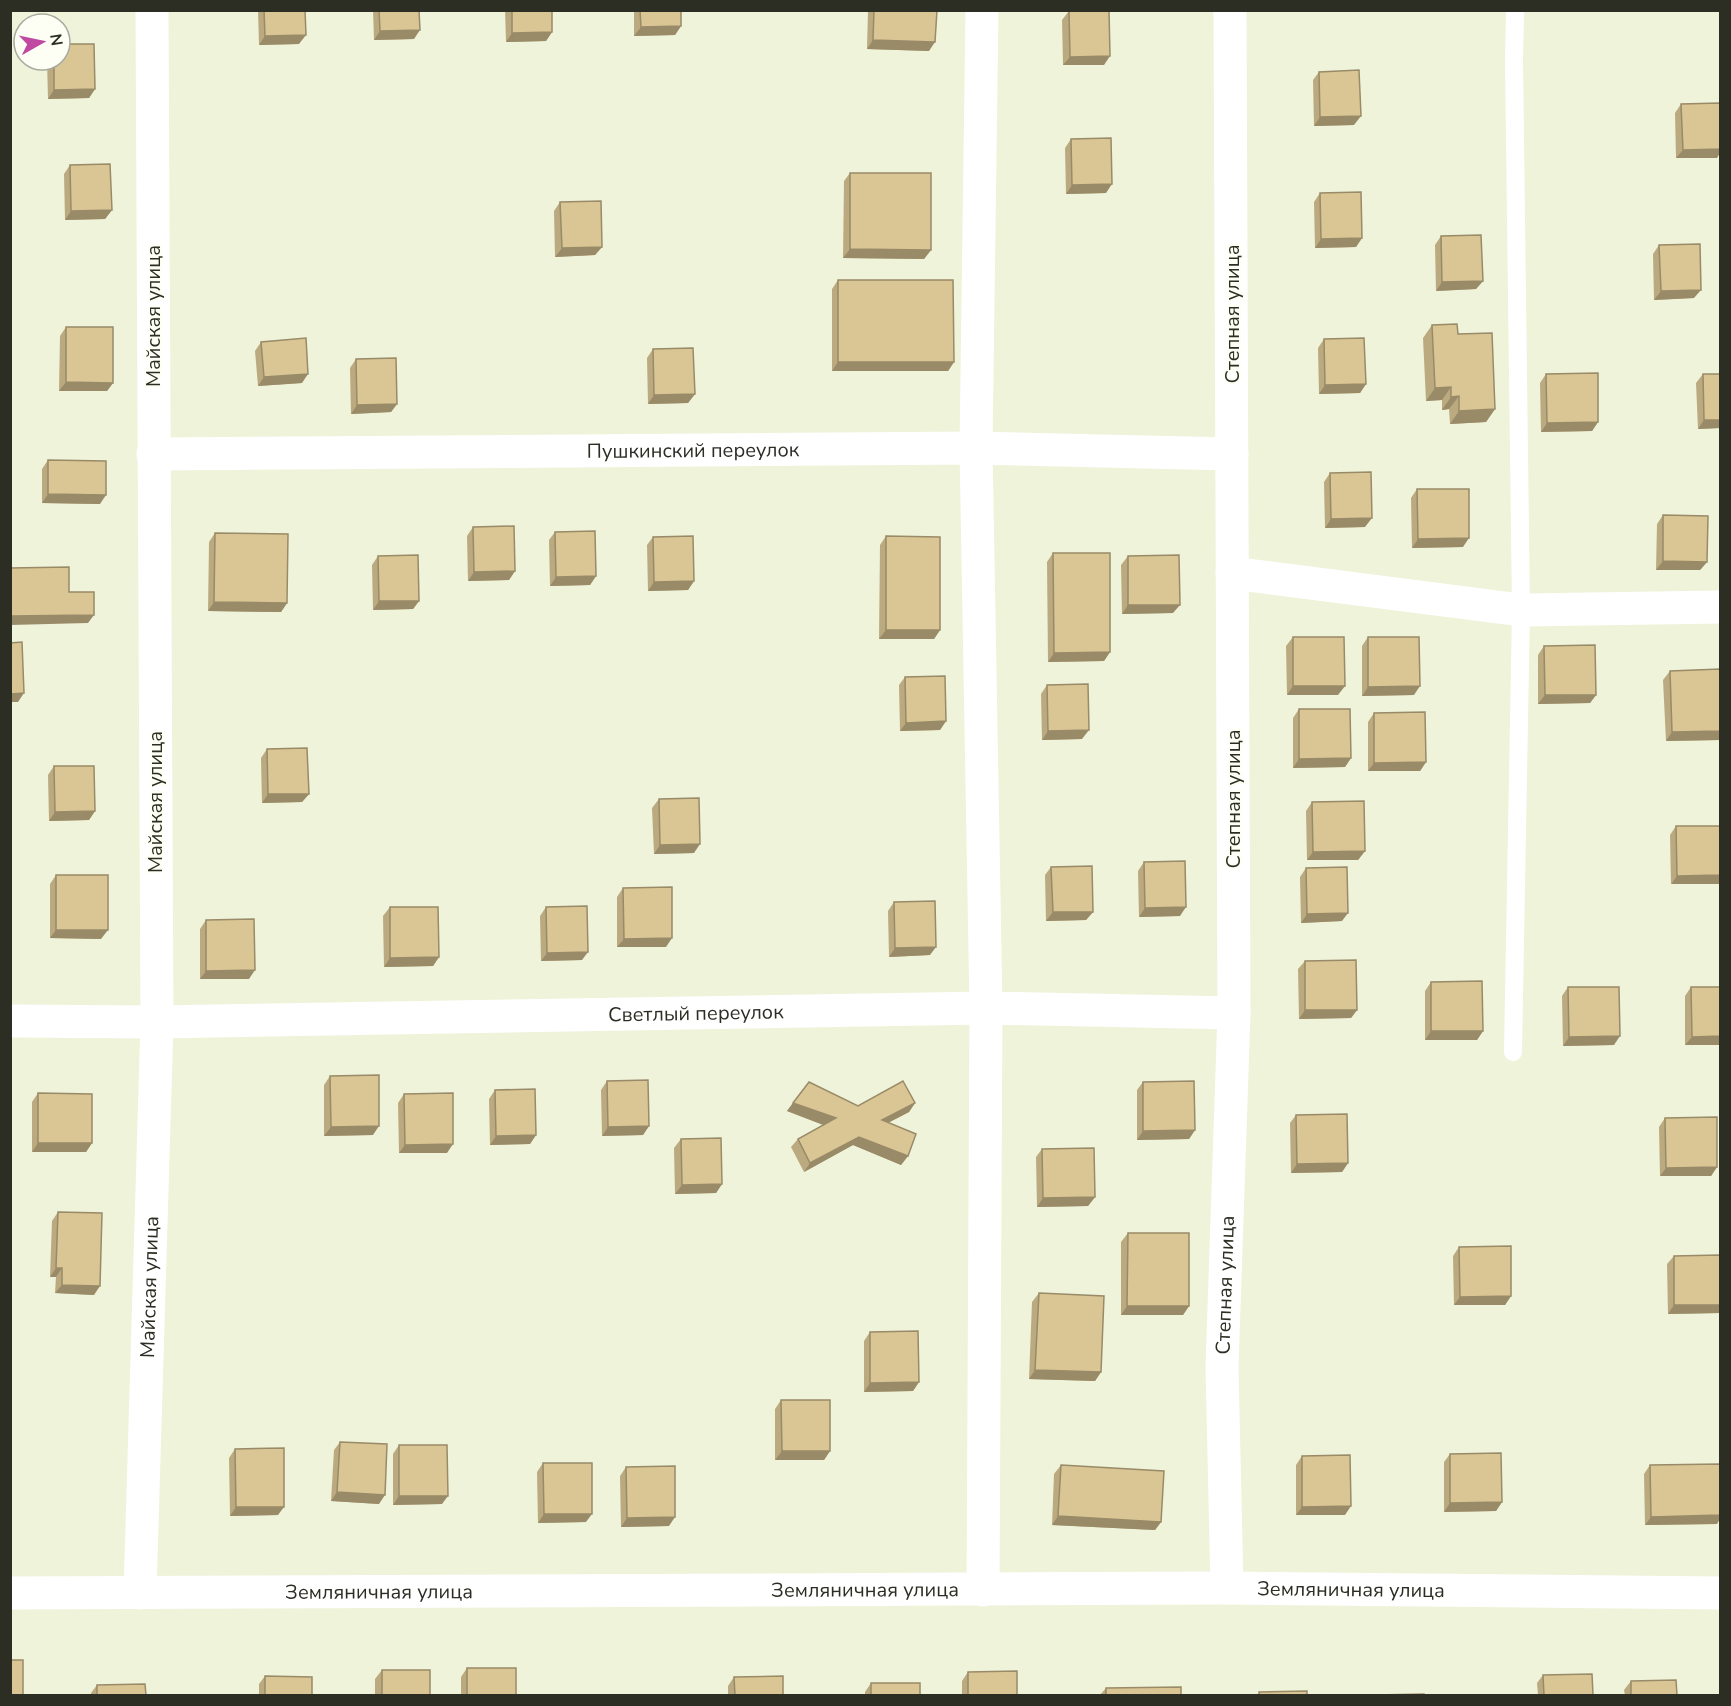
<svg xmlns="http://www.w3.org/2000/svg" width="1731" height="1706" font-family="'Nunito Sans',sans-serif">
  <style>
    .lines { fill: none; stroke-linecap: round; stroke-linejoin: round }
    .lane { stroke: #fff; stroke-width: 18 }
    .street { stroke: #fff; stroke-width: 33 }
    .wall { fill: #bbaa80 }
    .shaded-wall { fill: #998b68 }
    .building { fill: #dac695; stroke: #998b68; stroke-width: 1.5 }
    .labels { text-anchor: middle; stroke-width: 4.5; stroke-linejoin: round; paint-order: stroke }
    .street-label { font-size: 20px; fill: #2c2e24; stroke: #fdfff5 }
  </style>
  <rect width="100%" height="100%" fill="#eff3da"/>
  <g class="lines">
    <path class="lane" d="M1513,1052L1521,610L1514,61L1515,10"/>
    <g class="street">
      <path d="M982,10L976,448L986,1008L983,1590"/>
      <path id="s1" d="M153,454L976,448L1232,454"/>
      <path d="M1232,573L1521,610L1720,607"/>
      <path id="s2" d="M10,1021L157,1022L986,1008L1234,1013"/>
      <path id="s3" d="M1227,1588L1222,1367L1234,1013L1230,10"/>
      <path id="s4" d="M10,1593L1227,1588L1720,1593"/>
      <path id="s5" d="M140,1593L157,1022L152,10"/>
    </g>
  </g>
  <g class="wall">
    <path d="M258,10H305L299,44L259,45Z"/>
    <path d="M373,10H419L414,39L374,40Z"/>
    <path d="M505,10H552V32L546,41L506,42Z"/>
    <path d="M634,10H681V26L675,35L634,36Z"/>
    <path d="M868,10H937L929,51L867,49Z"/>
    <path d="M1069,11L1104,65H1063L1062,20Z"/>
    <path d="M47,60H60L95,89L89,98L48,99Z"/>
    <path d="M1319,72L1354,125L1314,126L1313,80Z"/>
    <path d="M1681,104L1717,158H1676L1675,113Z"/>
    <path d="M1071,139L1106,193L1066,194L1065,148Z"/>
    <path d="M70,165L112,210L105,219L65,220L64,174Z"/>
    <path d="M850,173L931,250L924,259L843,258L844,181Z"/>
    <path d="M1320,193L1362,238L1356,247L1315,248L1314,202Z"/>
    <path d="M560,202L602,247L595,255L555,257L554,211Z"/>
    <path d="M1441,236L1483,281L1476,289L1436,291L1435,245Z"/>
    <path d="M1659,245L1694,298L1654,300L1653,254Z"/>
    <path d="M838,280L954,362L948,371H832V289Z"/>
    <path d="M1432,325L1458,334L1495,409L1486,422L1450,424L1449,409L1442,410V400L1426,401L1423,338Z"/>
    <path d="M66,327L113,383L107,391H59L60,336Z"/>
    <path d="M1324,339L1366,384L1360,393L1319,394L1318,348Z"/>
    <path d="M261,342L302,383L258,386L255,351Z"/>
    <path d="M653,349L695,394L688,403L648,404L647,358Z"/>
    <path d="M356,359L397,404L391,412L351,414L350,368Z"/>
    <path d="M1546,374L1598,422L1592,431L1541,432L1540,383Z"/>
    <path d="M1703,374L1720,428L1698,429L1696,383Z"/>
    <path d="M48,460L100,504L42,503V469Z"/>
    <path d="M1330,473L1365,527L1325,528L1324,482Z"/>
    <path d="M1417,489L1463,547L1412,548L1411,498Z"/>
    <path d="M1663,515L1707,562L1700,570H1656L1657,524Z"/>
    <path d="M473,527L515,571L509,580L468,581L467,536Z"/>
    <path d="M555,532L596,576L590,585L550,586L549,540Z"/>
    <path d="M215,533L287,603L281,612L208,611L209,542Z"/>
    <path d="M886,536L940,630L934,639H879L880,545Z"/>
    <path d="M653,537L694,581L688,590L648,591L647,545Z"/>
    <path d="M1053,553L1110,652L1104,661L1048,662L1047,562Z"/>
    <path d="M378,556L419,601L413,609L373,610L372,565Z"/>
    <path d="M1128,556L1173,613L1122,614L1121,565Z"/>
    <path d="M1293,637L1338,695H1287L1286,646Z"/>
    <path d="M1368,637L1414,695L1362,696V646Z"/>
    <path d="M1544,646L1596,695L1590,703L1538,704V655Z"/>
    <path d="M1720,669V740L1666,741L1663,680L1670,671Z"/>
    <path d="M905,677L946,721L940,730L900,731L899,685Z"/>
    <path d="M1047,685L1082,739L1042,740L1041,694Z"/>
    <path d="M1299,709L1351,758L1345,767L1293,768V718Z"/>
    <path d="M1374,713L1426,762L1420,771H1368V722Z"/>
    <path d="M267,749L309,794L302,802L262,803L261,758Z"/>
    <path d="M54,766L95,811L89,820L49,821L48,775Z"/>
    <path d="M659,799L694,853L654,854L652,808Z"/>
    <path d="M1312,802L1365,851L1358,860H1307L1306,811Z"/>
    <path d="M1676,826H1720L1671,884L1670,835Z"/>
    <path d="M1144,862L1180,916L1139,917L1138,871Z"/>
    <path d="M1051,867L1093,912L1086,920L1046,921L1045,875Z"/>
    <path d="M1306,868L1342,921L1301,923L1300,877Z"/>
    <path d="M56,875L101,939L50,938V884Z"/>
    <path d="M623,888L666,947H617V897Z"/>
    <path d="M894,902L930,955L889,957L888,911Z"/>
    <path d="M390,907L439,957L433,966L384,967L383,916Z"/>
    <path d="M546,907L582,960L541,961L540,916Z"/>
    <path d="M206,920L249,979H200V929Z"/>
    <path d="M1305,961L1357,1010L1351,1018L1299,1019L1298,969Z"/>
    <path d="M1431,982L1483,1031L1477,1040H1425V991Z"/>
    <path d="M1568,987L1614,1045L1563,1046L1562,996Z"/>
    <path d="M1691,987L1720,1045H1685V996Z"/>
    <path d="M330,1076L373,1135L324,1136V1085Z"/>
    <path d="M607,1081L649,1126L643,1135L602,1136L601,1090Z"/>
    <path d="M1143,1082L1195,1130L1189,1139L1137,1140V1090Z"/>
    <path d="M495,1090L536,1135L530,1144L490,1145L489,1099Z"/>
    <path d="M38,1093L92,1143L86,1152H32V1102Z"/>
    <path d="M404,1094L447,1153H399L398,1103Z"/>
    <path d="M793,1103L858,1106L915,1103L909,1112L888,1123L908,1156L901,1165L853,1145L804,1172L791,1147L798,1139L823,1125L787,1111Z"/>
    <path d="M1296,1115L1348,1163L1342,1172L1291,1173L1290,1123Z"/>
    <path d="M1665,1118L1717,1167L1711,1176H1660L1659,1127Z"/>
    <path d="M681,1139L722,1184L716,1193L675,1194L674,1148Z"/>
    <path d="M1042,1149L1095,1197L1088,1206L1037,1207L1036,1157Z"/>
    <path d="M58,1212L94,1295L55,1293L56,1277H50L52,1221Z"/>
    <path d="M1128,1233L1189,1306L1183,1315H1121V1242Z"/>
    <path d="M1459,1247L1511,1296L1505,1305H1454L1453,1256Z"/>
    <path d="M1720,1255V1313L1668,1314L1667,1264L1674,1256Z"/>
    <path d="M1039,1293L1101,1372L1095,1381L1029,1379L1032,1302Z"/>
    <path d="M870,1332L919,1382L913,1391L864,1392V1341Z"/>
    <path d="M781,1400L830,1451L824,1460H775V1409Z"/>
    <path d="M340,1442L379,1504L331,1501L334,1450Z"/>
    <path d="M399,1445L442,1504L393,1505V1454Z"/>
    <path d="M235,1449L278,1515L230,1516L229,1458Z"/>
    <path d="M1450,1454L1502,1502L1496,1511L1444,1512V1462Z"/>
    <path d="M1302,1456L1345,1515H1296V1465Z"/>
    <path d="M543,1463L586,1522L538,1523L537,1472Z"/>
    <path d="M1061,1465L1161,1522L1155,1530L1052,1525L1054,1474Z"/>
    <path d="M1650,1465L1717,1524L1645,1525L1644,1474Z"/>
    <path d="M626,1467L669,1526L621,1527L620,1476Z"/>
    <path d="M467,1668L516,1695H461V1677Z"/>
    <path d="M382,1670L430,1695H375V1679Z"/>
    <path d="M968,1672L1017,1695H962V1681Z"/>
    <path d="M1543,1675L1593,1695H1538L1537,1683Z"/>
    <path d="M265,1676L312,1695H259V1684Z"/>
    <path d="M734,1677L783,1695H728V1686Z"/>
    <path d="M1631,1681L1677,1695H1625L1624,1690Z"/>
    <path d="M871,1683L920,1695H865V1692Z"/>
    <path d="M97,1685L146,1695H91V1693Z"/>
    <path d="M1106,1688L1181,1695H1100Z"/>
  </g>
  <g class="shaded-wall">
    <path d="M681,26L675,35L634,36L641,27Z"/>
    <path d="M420,30L414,39L374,40L380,31Z"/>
    <path d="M552,32L546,41L506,42L512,33Z"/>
    <path d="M306,35L299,44L259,45L265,36Z"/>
    <path d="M873,40L935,42L929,51L867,49Z"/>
    <path d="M1110,56L1104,65H1063L1070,57Z"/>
    <path d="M95,89L89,98L48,99L54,90Z"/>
    <path d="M1361,116L1354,125L1314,126L1320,117Z"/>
    <path d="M1720,149V153L1717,158H1676L1683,150Z"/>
    <path d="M1112,184L1106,193L1066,194L1072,185Z"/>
    <path d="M112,210L105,219L65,220L71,211Z"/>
    <path d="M1362,238L1356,247L1315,248L1321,239Z"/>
    <path d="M602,247L595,255L555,257L562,248Z"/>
    <path d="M850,249L931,250L924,259L843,258Z"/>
    <path d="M1483,281L1476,289L1436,291L1442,282Z"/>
    <path d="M1701,290L1694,298L1654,300L1661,291Z"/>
    <path d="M838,362H954L948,371H832Z"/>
    <path d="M308,374L302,383L258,386L264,377Z"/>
    <path d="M66,382L113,383L107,391H59Z"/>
    <path d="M1366,384L1360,393L1319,394L1325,385Z"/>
    <path d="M1451,387L1442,400L1426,401L1435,388Z"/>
    <path d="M695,394L688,403L648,404L654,395Z"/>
    <path d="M1459,396L1449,409L1442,410L1451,397Z"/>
    <path d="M397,404L391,412L351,414L357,405Z"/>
    <path d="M1495,409L1486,422L1450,424L1459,411Z"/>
    <path d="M1704,420H1720V428L1698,429Z"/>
    <path d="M1598,422L1592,431L1541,432L1547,423Z"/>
    <path d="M48,494L106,495L100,504L42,503Z"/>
    <path d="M1372,518L1365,527L1325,528L1331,519Z"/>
    <path d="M1469,538L1463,547L1412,548L1418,539Z"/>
    <path d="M1663,561L1707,562L1700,570H1656Z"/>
    <path d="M515,571L509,580L468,581L474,572Z"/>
    <path d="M596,576L590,585L550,586L556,577Z"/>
    <path d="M694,581L688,590L648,591L654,582Z"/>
    <path d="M379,601H419L413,609L373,610Z"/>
    <path d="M214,602L287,603L281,612L208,611Z"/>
    <path d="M1128,605H1180L1173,613L1122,614Z"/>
    <path d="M94,615L88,623L10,625V616Z"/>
    <path d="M886,630H940L934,639H879Z"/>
    <path d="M1110,652L1104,661L1048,662L1054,653Z"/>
    <path d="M1293,686H1345L1338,695H1287Z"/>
    <path d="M1420,686L1414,695L1362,696L1368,687Z"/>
    <path d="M24,693L18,702H10V694Z"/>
    <path d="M1545,695H1596L1590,703L1538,704Z"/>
    <path d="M946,721L940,730L900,731L906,723Z"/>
    <path d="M1089,730L1082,739L1042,740L1048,731Z"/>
    <path d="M1720,731V740L1666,741L1672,732Z"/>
    <path d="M1351,758L1345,767L1293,768L1299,759Z"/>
    <path d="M1426,762L1420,771H1368L1374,763Z"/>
    <path d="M268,794H309L302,802L262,803Z"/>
    <path d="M95,811L89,820L49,821L55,812Z"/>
    <path d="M700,844L694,853L654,854L660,845Z"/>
    <path d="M1365,851L1358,860H1307L1313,852Z"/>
    <path d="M1720,875V884H1671L1677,876Z"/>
    <path d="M1186,907L1180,916L1139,917L1145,908Z"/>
    <path d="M1053,912H1093L1086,920L1046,921Z"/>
    <path d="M1348,913L1342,921L1301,923L1307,914Z"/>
    <path d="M56,930H108L101,939L50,938Z"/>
    <path d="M672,938L666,947H617L624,939Z"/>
    <path d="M936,947L930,955L889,957L895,948Z"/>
    <path d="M588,952L582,960L541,961L547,953Z"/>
    <path d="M439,957L433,966L384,967L390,958Z"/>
    <path d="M255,970L249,979H200L206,971Z"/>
    <path d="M1305,1010H1357L1351,1018L1299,1019Z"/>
    <path d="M1431,1031H1483L1477,1040H1425Z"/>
    <path d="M1620,1036L1614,1045L1563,1046L1569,1037Z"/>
    <path d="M1720,1036V1045H1685L1692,1037Z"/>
    <path d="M793,1103L836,1118L829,1127L787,1111Z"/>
    <path d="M915,1103L909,1112L876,1129L882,1120Z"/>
    <path d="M379,1126L373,1135L324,1136L331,1127Z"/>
    <path d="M649,1126L643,1135L602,1136L608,1127Z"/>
    <path d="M1195,1130L1189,1139L1137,1140L1143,1131Z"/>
    <path d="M536,1135L530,1144L490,1145L496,1136Z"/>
    <path d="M859,1137L908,1156L901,1165L853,1145L804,1172L810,1163Z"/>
    <path d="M38,1143H92L86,1152H32Z"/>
    <path d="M453,1144L447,1153H399L405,1145Z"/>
    <path d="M1348,1163L1342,1172L1291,1173L1297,1164Z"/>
    <path d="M1717,1167L1711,1176H1660L1666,1168Z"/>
    <path d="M722,1184L716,1193L675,1194L682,1185Z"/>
    <path d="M1095,1197L1088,1206L1037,1207L1043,1198Z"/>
    <path d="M56,1268H62L56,1277H50Z"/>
    <path d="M62,1285L100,1286L94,1295L55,1293Z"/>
    <path d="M1511,1296L1505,1305H1454L1460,1297Z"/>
    <path d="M1674,1305H1720V1313L1668,1314Z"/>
    <path d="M1127,1306H1189L1183,1315H1121Z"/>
    <path d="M1035,1370L1101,1372L1095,1381L1029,1379Z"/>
    <path d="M919,1382L913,1391L864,1392L870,1383Z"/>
    <path d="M782,1451H830L824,1460H775Z"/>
    <path d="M337,1492L385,1495L379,1504L331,1501Z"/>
    <path d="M399,1496H448L442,1504L393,1505Z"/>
    <path d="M1502,1502L1496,1511L1444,1512L1450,1503Z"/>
    <path d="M1351,1506L1345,1515H1296L1302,1507Z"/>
    <path d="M236,1507H284L278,1515L230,1516Z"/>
    <path d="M544,1514H592L586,1522L538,1523Z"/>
    <path d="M1720,1515V1519L1717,1524L1645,1525L1651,1517Z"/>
    <path d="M1058,1516L1161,1522L1155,1530L1052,1525Z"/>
    <path d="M675,1517L669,1526L621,1527L627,1518Z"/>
  </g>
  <g class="building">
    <path d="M264,10H305L306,35L265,36Z"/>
    <path d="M379,10H419L420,30L380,31Z"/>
    <path d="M512,10H552V32L512,33Z"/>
    <path d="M640,10H681V26L641,27Z"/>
    <path d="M874,10H937L935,42L873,40Z"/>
    <path d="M1109,10L1110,56L1070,57L1069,11Z"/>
    <path d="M60,44H94L95,89L54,90V60H60Z"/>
    <path d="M1359,70L1361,116L1320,117L1319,72Z"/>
    <path d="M1720,103V149L1683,150L1681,104Z"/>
    <path d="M1111,138L1112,184L1072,185L1071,139Z"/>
    <path d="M110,164L112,210L71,211L70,165Z"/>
    <path d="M850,173H931V250L850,249Z"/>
    <path d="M1361,192L1362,238L1321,239L1320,193Z"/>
    <path d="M601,201L602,247L562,248L560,202Z"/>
    <path d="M1481,235L1483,281L1442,282L1441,236Z"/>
    <path d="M1700,244L1701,290L1661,291L1659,245Z"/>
    <path d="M838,280H953L954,362H838Z"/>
    <path d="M1457,324L1458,334L1492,333L1495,409L1459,411V396L1451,397V387L1435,388L1432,325Z"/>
    <path d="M66,327H113V383L66,382Z"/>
    <path d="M306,338L308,374L264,377L261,342Z"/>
    <path d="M1364,338L1366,384L1325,385L1324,339Z"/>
    <path d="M693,348L695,394L654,395L653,349Z"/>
    <path d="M396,358L397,404L357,405L356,359Z"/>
    <path d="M1598,373V422L1547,423L1546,374Z"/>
    <path d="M1703,374H1720V420H1704Z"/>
    <path d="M48,460L106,461V495L48,494Z"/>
    <path d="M1371,472L1372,518L1331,519L1330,473Z"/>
    <path d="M1417,489H1469V538L1418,539Z"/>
    <path d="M1663,515L1708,516L1707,562L1663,561Z"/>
    <path d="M514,526L515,571L474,572L473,527Z"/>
    <path d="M595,531L596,576L556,577L555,532Z"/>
    <path d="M215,533L288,534L287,603L214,602Z"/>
    <path d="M693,536L694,581L654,582L653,537Z"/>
    <path d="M886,536L940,537V630H886Z"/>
    <path d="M1053,553H1110V652L1054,653Z"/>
    <path d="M418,555L419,601H379L378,556Z"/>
    <path d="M1179,555L1180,605H1128V556Z"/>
    <path d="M69,567V592H94V615L10,616V568Z"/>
    <path d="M1293,637H1344L1345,686H1293Z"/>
    <path d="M1368,637H1419L1420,686L1368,687Z"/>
    <path d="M22,642L24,693L10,694V643Z"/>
    <path d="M1595,645L1596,695H1545L1544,646Z"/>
    <path d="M1720,669V731L1672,732L1670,671Z"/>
    <path d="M945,676L946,721L906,723L905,677Z"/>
    <path d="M1088,684L1089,730L1048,731L1047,685Z"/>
    <path d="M1299,709H1350L1351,758L1299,759Z"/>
    <path d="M1425,712L1426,762L1374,763V713Z"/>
    <path d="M307,748L309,794H268L267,749Z"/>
    <path d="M54,766H94L95,811L55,812Z"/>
    <path d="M699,798L700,844L660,845L659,799Z"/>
    <path d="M1364,801L1365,851L1313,852L1312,802Z"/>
    <path d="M1676,826H1720V875L1677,876Z"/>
    <path d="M1185,861L1186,907L1145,908L1144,862Z"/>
    <path d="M1092,866L1093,912H1053L1051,867Z"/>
    <path d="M1347,867L1348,913L1307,914L1306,868Z"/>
    <rect x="56" y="875" width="52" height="55"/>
    <path d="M672,887V938L624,939L623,888Z"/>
    <path d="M935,901L936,947L895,948L894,902Z"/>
    <path d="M587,906L588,952L547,953L546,907Z"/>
    <path d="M390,907H438L439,957L390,958Z"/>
    <path d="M254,919L255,970L206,971V920Z"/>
    <path d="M1356,960L1357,1010H1305V961Z"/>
    <path d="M1482,981L1483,1031H1431V982Z"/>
    <path d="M1568,987H1619L1620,1036L1569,1037Z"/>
    <path d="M1691,987H1720V1036L1692,1037Z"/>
    <path d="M379,1075V1126L331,1127L330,1076Z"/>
    <path d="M648,1080L649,1126L608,1127L607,1081Z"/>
    <path d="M903,1081L915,1103L882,1120L916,1134L908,1156L859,1137L810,1163L798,1139L836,1118L793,1103L809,1082L858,1106Z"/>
    <path d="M1194,1081L1195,1130L1143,1131V1082Z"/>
    <path d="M535,1089L536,1135L496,1136L495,1090Z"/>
    <path d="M38,1093L92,1094V1143H38Z"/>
    <path d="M453,1093V1144L405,1145L404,1094Z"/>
    <path d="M1347,1114L1348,1163L1297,1164L1296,1115Z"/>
    <path d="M1717,1117V1167L1666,1168L1665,1118Z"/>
    <path d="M721,1138L722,1184L682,1185L681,1139Z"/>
    <path d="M1094,1148L1095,1197L1043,1198L1042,1149Z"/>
    <path d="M58,1212L102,1213L100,1286L62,1285V1268H56Z"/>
    <path d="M1128,1233H1189V1306H1127Z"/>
    <path d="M1511,1246V1296L1460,1297L1459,1247Z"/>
    <path d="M1720,1255V1305H1674V1256Z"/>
    <path d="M1039,1293L1104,1296L1101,1372L1035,1370Z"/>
    <path d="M918,1331L919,1382L870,1383V1332Z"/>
    <path d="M781,1400H830V1451H782Z"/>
    <path d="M340,1442L387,1444L385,1495L337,1492Z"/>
    <path d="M399,1445H447L448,1496H399Z"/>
    <path d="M284,1448V1507H236L235,1449Z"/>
    <path d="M1501,1453L1502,1502L1450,1503V1454Z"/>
    <path d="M1350,1455L1351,1506L1302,1507V1456Z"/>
    <path d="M543,1463H592V1514H544Z"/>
    <path d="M1720,1464V1515L1651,1517L1650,1465Z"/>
    <path d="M1061,1465L1164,1471L1161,1522L1058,1516Z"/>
    <path d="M675,1466V1517L627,1518L626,1467Z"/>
    <rect x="10" y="1660" width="13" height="35"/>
    <rect x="467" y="1668" width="49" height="27"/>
    <rect x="382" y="1670" width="48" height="25"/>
    <path d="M1017,1671V1695H968V1672Z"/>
    <path d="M1592,1674L1593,1695H1544L1543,1675Z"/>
    <path d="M265,1676L312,1677V1695H265Z"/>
    <path d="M783,1676V1695H735L734,1677Z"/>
    <path d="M1676,1680L1677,1695H1631V1681Z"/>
    <rect x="871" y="1683" width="49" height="12"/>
    <path d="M145,1684L146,1695H97V1685Z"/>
    <path d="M1181,1687V1695H1106V1688Z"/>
    <path d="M1307,1691V1695H1259V1692Z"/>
    <path d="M1424,1694V1695H1376Z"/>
  </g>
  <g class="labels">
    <g class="street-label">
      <text transform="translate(1232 314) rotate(-90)" y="7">Степная улица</text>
      <text transform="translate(153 316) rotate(-90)" y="7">Майская улица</text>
      <text dy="7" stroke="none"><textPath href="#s1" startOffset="540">Пушкинский переулок</textPath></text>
      <text transform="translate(1233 799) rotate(-90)" y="7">Степная улица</text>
      <text transform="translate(155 802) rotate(-90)" y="7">Майская улица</text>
      <text dy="7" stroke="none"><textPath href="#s2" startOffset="686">Светлый переулок</textPath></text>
      <text dy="7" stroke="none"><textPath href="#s3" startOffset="303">Степная улица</textPath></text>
      <text dy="7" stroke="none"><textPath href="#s5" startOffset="306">Майская улица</textPath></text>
      <text dy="7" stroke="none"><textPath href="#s4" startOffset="1341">Земляничная улица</textPath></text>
      <text dy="7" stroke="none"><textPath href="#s4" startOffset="855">Земляничная улица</textPath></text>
      <text dy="7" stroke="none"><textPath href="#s4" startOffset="369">Земляничная улица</textPath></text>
    </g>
  </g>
  <rect width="1731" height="1706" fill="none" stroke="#2c2e24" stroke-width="24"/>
  <g transform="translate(42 42) rotate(81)"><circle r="28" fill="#fdfff5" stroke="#a9aba1" stroke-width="1.5"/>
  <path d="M0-4.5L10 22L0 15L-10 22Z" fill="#c04aa2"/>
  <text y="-9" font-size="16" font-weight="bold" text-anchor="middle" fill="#2c2e24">N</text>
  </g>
</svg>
